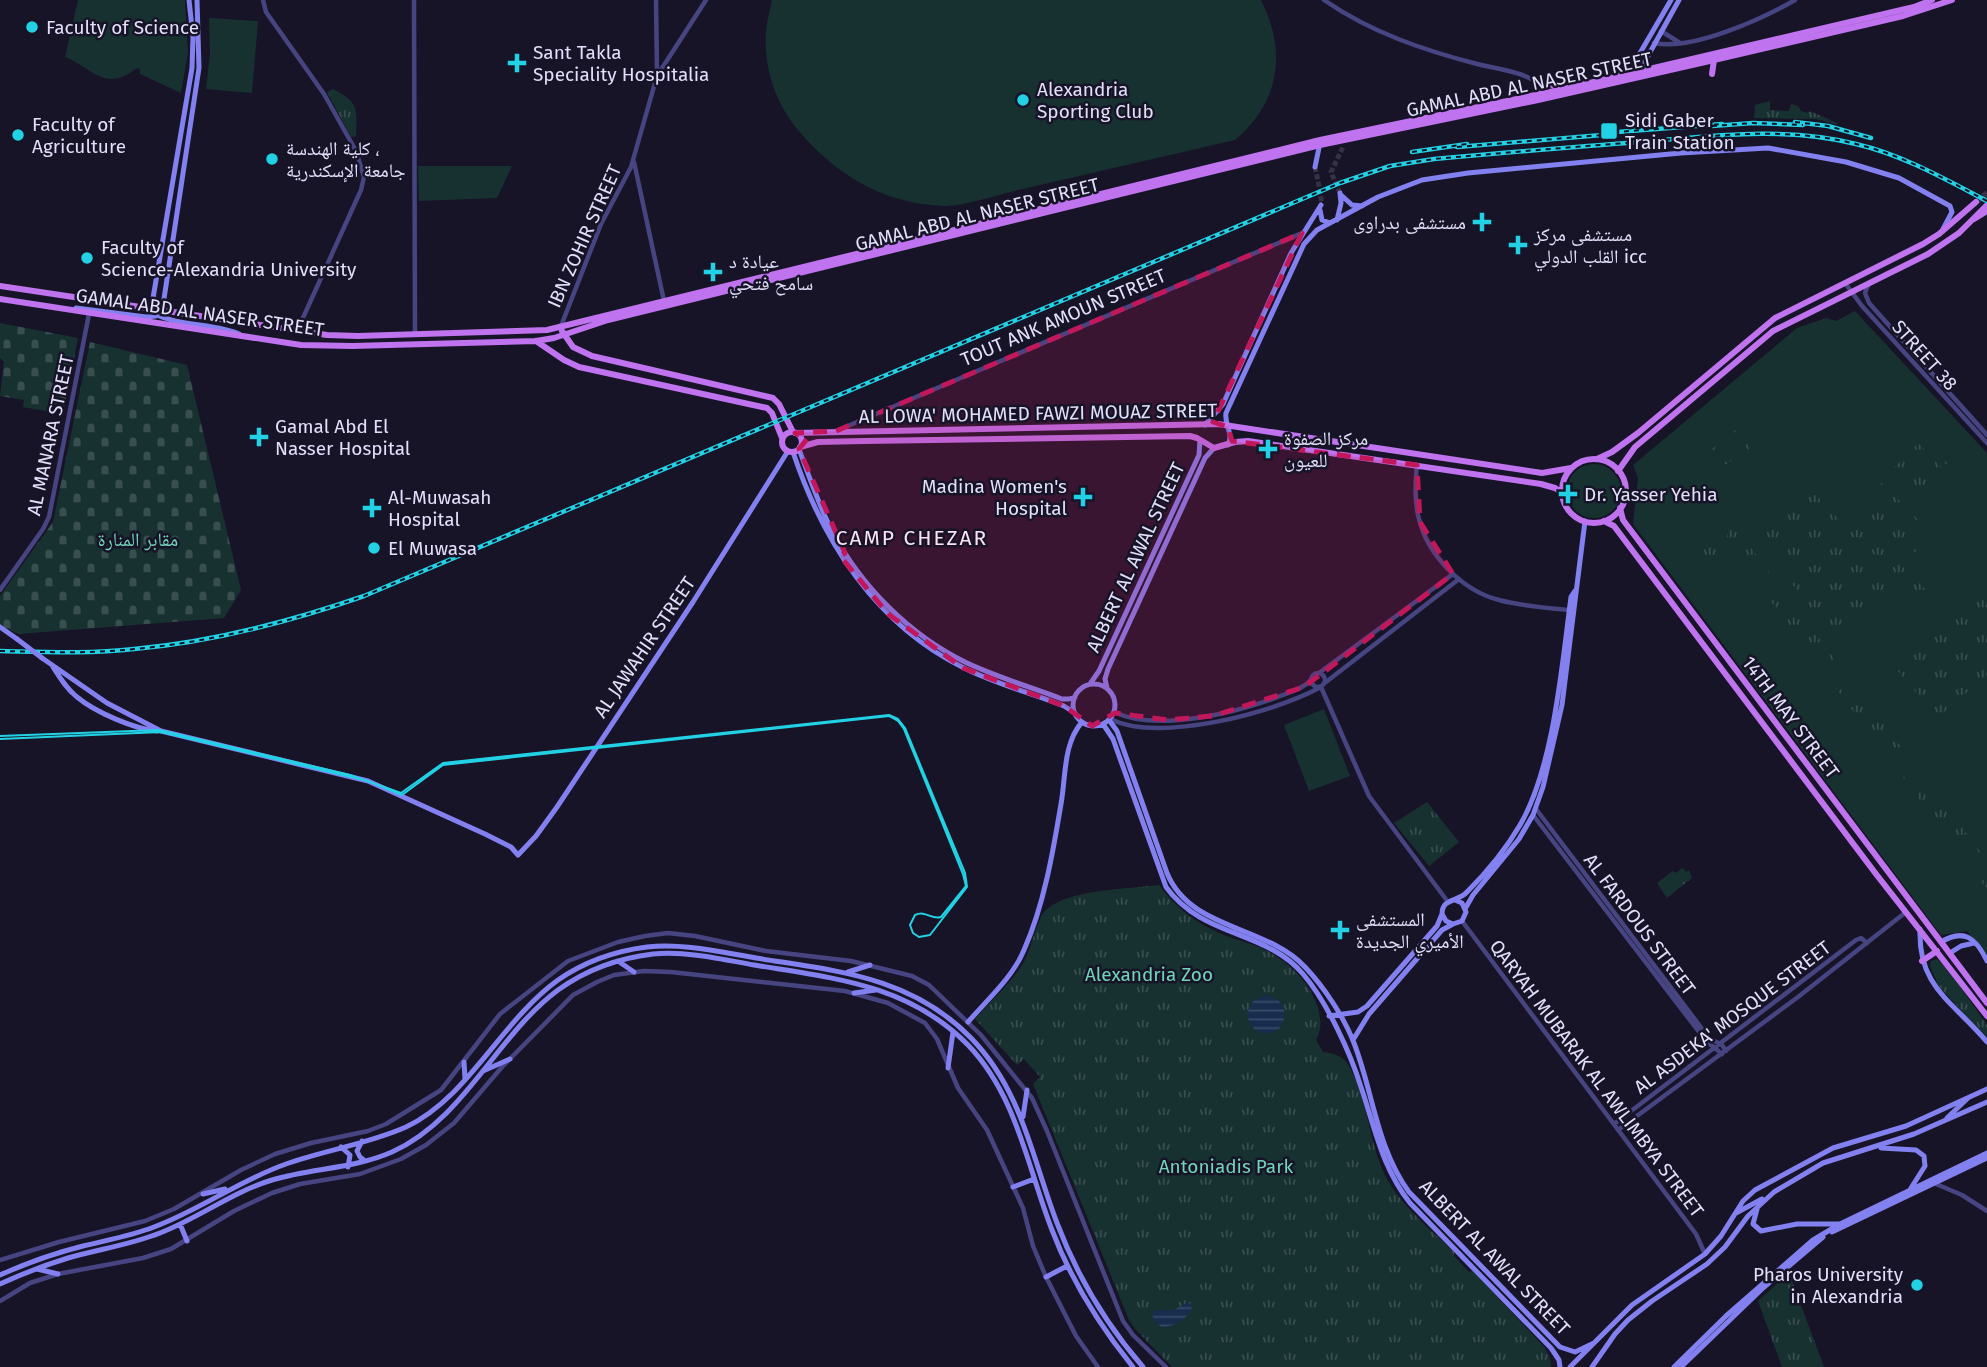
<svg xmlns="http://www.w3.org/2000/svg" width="1987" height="1367" viewBox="0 0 1987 1367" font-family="'Fira Sans','Noto Naskh Arabic',sans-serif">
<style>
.green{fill:#173130}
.cemetery{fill:url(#cemetery-stones)}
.park{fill:url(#park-tufts)}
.water{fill:url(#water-rules)}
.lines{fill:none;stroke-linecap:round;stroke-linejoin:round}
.secondary-tunnel{stroke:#353248;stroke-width:5;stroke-dasharray:5 2.5;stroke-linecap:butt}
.primary-tunnel{stroke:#353248;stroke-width:6;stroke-dasharray:6 3;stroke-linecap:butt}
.tertiary{stroke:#464581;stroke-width:4.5}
.secondary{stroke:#8381f0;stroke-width:5}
.primary{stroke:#bf73ee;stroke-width:6}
.tram{stroke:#22d2e4;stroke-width:2}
.rail-casing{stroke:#22d2e4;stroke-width:4.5}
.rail{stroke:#171428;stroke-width:2;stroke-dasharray:5;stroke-linecap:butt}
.secondary-bridge{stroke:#8381f0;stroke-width:5}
.marked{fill:#c2185b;fill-opacity:0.2;stroke:#c2185b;stroke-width:5;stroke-dasharray:14 9;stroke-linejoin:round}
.poi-dot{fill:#22d2e4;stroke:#171428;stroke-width:2.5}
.labels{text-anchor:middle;stroke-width:5;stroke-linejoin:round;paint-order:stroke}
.poi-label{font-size:19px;fill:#e2dffb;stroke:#171428;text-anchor:start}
.street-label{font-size:19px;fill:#e2dffb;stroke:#171428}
.park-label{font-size:19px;fill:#72d4ba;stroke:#171428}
.neighbourhood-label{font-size:21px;letter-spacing:2px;fill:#fbe0f2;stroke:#171428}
</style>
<defs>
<pattern id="cemetery-stones" width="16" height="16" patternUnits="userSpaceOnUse" patternTransform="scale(1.75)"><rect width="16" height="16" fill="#173130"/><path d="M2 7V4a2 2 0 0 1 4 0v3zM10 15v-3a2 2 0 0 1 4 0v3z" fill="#384e4f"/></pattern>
<pattern id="park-tufts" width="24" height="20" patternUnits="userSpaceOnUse" patternTransform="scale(1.75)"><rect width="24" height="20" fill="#173130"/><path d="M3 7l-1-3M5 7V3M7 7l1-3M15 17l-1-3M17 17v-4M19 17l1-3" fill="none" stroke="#384e4f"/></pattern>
<pattern id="water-rules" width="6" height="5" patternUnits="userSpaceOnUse" patternTransform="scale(1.75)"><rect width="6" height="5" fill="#182d4d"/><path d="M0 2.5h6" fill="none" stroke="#394b68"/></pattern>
</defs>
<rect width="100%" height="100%" fill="#171428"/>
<path class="green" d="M78 0H185L188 53 181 93 140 74V69L137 68C105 93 94 69 65 57Z
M772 0H1261C1287 52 1280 102 1235 140 1166 156 1096 172 1027 188 1007 192 963 207 944 206 888 204 842 179 805 138 778 110 763 71 766 31 767 21 770 10 772 0Z
M209 18 258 21 252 93 206 89 210 54Z
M418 166H512L497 198 419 201Z
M1855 311 1987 453V957L1967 931 1941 935 1633 524 1638 478 1633 465 1797 328 1826 318 1836 321Z
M1567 491a27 27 0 1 1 54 0a27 27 0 1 1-54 0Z
M1324 709 1350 776 1309 791 1284 725Z"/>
<path class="cemetery" d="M0 323 78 338 63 414 23 407 24 400 0 396 4 362 0 358Z
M90 342 187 365 241 590 224 618 18 634 0 625V596L53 522Z"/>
<path class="park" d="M333 89C359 103 357 108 356 136L351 137 327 92Z
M1770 101V110L1789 111 1791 104 1798 106 1801 111 1808 113 1810 111 1837 123V125L1816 119 1754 118 1755 105Z
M1927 426 1966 468 1957 476 1918 435Z
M1737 429 1751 447 1715 472 1703 456Z
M1918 443 1953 479 1922 507H1918L1892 480 1898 474 1893 469Z
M1882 483 1932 534 1902 566 1935 599 1929 608 1852 533 1899 586 1837 643 1755 535 1811 489 1841 522Z
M1738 521 1745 540 1987 861V889L1733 551 1727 537V526Z
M1716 533 1729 553 1725 560 1716 559 1710 565 1694 549Z
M1987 585V675L1938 717 1894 667Z
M1427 802 1459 842 1429 866 1394 823Z
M1683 868 1686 872 1689 870 1692 878 1667 898 1657 883 1673 871 1675 873Z
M1159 885C1173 904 1192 920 1213 930 1228 938 1244 941 1259 947 1285 958 1310 981 1318 1008 1321 1020 1322 1029 1316 1040L1323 1052C1332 1053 1341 1055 1347 1063 1369 1097 1368 1145 1388 1181 1405 1209 1431 1230 1454 1252V1256L1469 1272 1473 1271 1545 1348 1550 1358 1551 1367H1172L1135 1329 1129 1320 1033 1084 1040 1077 1024 1059 1017 1065 975 1019C991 1001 1012 982 1024 962 1031 949 1037 920 1044 912 1064 889 1129 889 1159 885Z
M1937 959 1948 969 1987 1025V1037L1939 987 1930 966 1931 961Z
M1789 1273 1824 1367H1782L1758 1301Z"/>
<path class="water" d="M1265 995C1284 998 1290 1014 1279 1029 1264 1039 1249 1031 1247 1013L1253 1001Z
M1188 1302 1192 1306C1190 1318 1172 1328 1161 1327L1154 1320 1152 1314 1155 1310H1174Z"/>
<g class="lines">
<path class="secondary-tunnel" d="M1315 167 1321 195V205
M1340 193 1331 172 1343 147"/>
<path class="primary-tunnel" d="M1976 202 1987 193"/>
<path class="tertiary" d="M263 0 266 12 324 94 356 151 364 177 361 190 297 331
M414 0 415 335
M656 0 657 75
M1324 0C1370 32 1423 50 1477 64 1492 68 1528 72 1537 84L1538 97
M1661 31 1680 43
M1654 43C1692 51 1762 19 1795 0
M634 162 664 301
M1845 283 1862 306 1987 443
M1869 283 1865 293 1869 303 1987 435
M561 326 601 224 631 167 657 76 706 0
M836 431 1302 233
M1417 465C1415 483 1414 501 1419 519 1428 556 1463 591 1499 600 1522 606 1546 608 1569 610
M0 590 43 529 49 517 89 314
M1311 680a7 7 0 1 1 14 0a7 7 0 1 1-14 0Z
M1319 673 1453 574
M1326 682 1459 579
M1321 687 1369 796 1448 902
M1114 712C1158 733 1240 712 1283 695 1293 691 1304 688 1311 680
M1110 719C1160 743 1272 713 1319 688
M1536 809 1709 1038 1722 1045 1726 1051
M1533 815 1706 1041 1722 1054
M1462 921 1696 1234 1705 1254
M1614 1124 1856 940 1861 938 1867 943
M1618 1130 1798 997 1906 912
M1936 1184 1962 1195 1987 1211
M0 1260 59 1242 145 1221 174 1209 241 1170 275 1154 311 1143 368 1131 386 1124 441 1090 500 1014 568 961 618 942 645 936 668 933 695 936 766 951 851 961 912 976 929 985 981 1035 1032 1098 1047 1131 1123 1321 1133 1335 1166 1367
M0 1301 30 1283 58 1274 143 1258 171 1249 234 1211 272 1193 300 1184 360 1174 401 1159 426 1145 454 1123 502 1067 573 995 597 982 614 975 644 971 671 972 845 991 888 1003 925 1023 937 1039 958 1088 987 1130 1023 1208 1033 1246 1046 1277 1076 1336 1098 1367"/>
<path class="secondary" d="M189 0 193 37 192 68 151 310C166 326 216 323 239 334
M1631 74 1640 53 1671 0
M1638 74 1679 0
M1315 167 1320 143
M1341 195 1352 205 1362 206
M1320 210 1322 220 1330 223
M1337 220 1341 203 1340 193
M76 308 146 317 156 316 162 312 199 68 197 0
M1205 425 1223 404 1291 253 1321 205
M1228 445C1234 433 1224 425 1226 413L1304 244 1317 230 1378 197 1422 180 1468 173 1681 153 1768 148 1846 162 1899 178 1950 206 1952 212 1943 229
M799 449C809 476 818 503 831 529 860 585 909 635 967 663 997 677 1030 687 1062 699H1069L1075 697
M793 452C823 542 876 625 964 668 996 684 1031 693 1064 706L1075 713
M0 627 17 639
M42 658 107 703 161 731 368 781 485 834 511 847 518 855 536 836 557 807 693 602 788 451
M53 667C60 678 67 689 77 697 95 712 134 729 157 731
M1090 684 1099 671 1199 455 1200 440
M1073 705a21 21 0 1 1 42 0a21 21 0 1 1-42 0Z
M1107 688 1105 679 1108 669 1205 458 1214 448
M1109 720 1117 731 1167 873C1190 930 1266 925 1305 967 1324 987 1344 1017 1354 1043 1373 1092 1377 1149 1409 1192L1560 1347 1575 1352 1594 1343
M1103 724 1113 739 1166 887C1203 938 1266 930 1303 974 1327 1002 1350 1052 1361 1087 1375 1128 1382 1168 1410 1203L1551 1348 1559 1360 1560 1367
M1455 900 1462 903 1466 912 1462 921 1453 924 1446 921 1442 914C1442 898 1458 902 1467 892 1486 873 1506 849 1520 825 1554 767 1562 664 1571 597L1575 591
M1465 909 1473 895 1519 839 1533 815 1543 787 1562 705 1585 521
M1920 929C1918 988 1953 1001 1987 1042
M1941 942C1964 928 1976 938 1987 961
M1950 953 1961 946 1974 943
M618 961 634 972
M848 972 870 965
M854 993 876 990
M1329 1016 1358 1012 1367 1006 1437 926 1442 914
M968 1022C987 1000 1013 977 1024 950 1044 905 1053 852 1061 804 1066 776 1063 744 1082 722
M1353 1040 1369 1014 1442 930 1453 924
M464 1062 465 1079
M948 1068 953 1032
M483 1071 510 1059
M1023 1117 1027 1090
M1947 1118 1968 1098
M362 1141 357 1151 360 1157 365 1161
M341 1147 350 1155 348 1167
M1881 1148 1916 1150 1924 1156 1925 1166 1911 1188
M1013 1187 1034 1179
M203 1194 225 1189
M1757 1209 1753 1224 1761 1231 1797 1224H1839
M1736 1213 1762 1199
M180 1224 187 1241
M1832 1232 1987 1158
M37 1269 58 1274
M0 1275C27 1263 55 1253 83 1246 107 1240 131 1236 154 1227 200 1210 240 1180 286 1164 325 1150 368 1144 406 1127 469 1097 501 1021 558 980 584 962 615 951 647 947 683 943 720 952 756 958 836 971 911 976 971 1038 1022 1090 1032 1158 1057 1223 1077 1276 1106 1324 1143 1367
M1046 1277 1067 1266
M0 1284C22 1274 45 1265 68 1258 99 1249 130 1245 160 1233 199 1218 232 1192 272 1180 312 1168 353 1169 392 1152 465 1119 496 1036 558 990 586 970 619 958 653 954 687 951 721 959 754 965 833 978 908 984 968 1045 1017 1096 1027 1166 1052 1230 1071 1280 1099 1325 1133 1367
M1570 1367 1632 1305 1705 1254 1721 1236 1743 1201 1755 1190 1833 1148 1906 1126 1987 1089
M1592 1367 1615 1334 1628 1320 1652 1301 1707 1264 1725 1247 1748 1216 1774 1192 1823 1163 1914 1134 1987 1102
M1674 1367 1726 1316 1813 1240 1840 1224 1987 1153
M1681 1367 1763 1288 1823 1237"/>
<path class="primary" d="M1712 74 1714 60
M1538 87 1549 84 1564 89
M1974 219 1987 211
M0 286 327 335 358 336 547 330 1320 140 1564 89 1914 7 1932 0
M0 299 301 345 352 346 536 341 554 338 608 320 1320 145 1538 100 1714 60 1903 16 1952 0
M562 331 573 347 592 356 773 398 779 404 793 432
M536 341 564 360 579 367 767 408 772 413 782 438
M782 442a10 10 0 1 1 20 0a10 10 0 1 1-20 0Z
M795 433 1218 424 1542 473 1571 468
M800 447 818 442 865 441 1190 436 1197 438 1214 448 1235 442 1248 441 1541 484 1555 488 1561 492
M1597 459 1612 452 1638 433 1775 318 1923 244 1939 234 1976 202
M1562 491a32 32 0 1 1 64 0a32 32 0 1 1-64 0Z
M1618 471 1635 447 1773 331 1928 254 1959 233 1987 205
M1620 508 1623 520 1987 1003
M1604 521 1614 526 1876 874 1987 1016
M1922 961 1937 951"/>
<path class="tram" d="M0 736 159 730 350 775 401 793 443 763 889 715 898 719 905 728 965 873 967 887 930 935 919 937 913 933 910 925 915 915C926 910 931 920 941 917L966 886 963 874 904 729 898 721 889 716 443 765 402 795 368 781 161 732 0 739"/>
<g class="rail-casing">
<path id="rail" d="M1795 122 1828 126 1871 138
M1712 126 1753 123 1803 125
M1604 133 1722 124
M1457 147 1614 134
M1412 152 1467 144
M0 651C45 652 90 654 134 649 213 642 289 622 364 596L1340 183 1390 166 1434 159C1502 153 1571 147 1640 142 1711 136 1786 126 1856 144 1903 155 1945 179 1987 201"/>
</g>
<use href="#rail" class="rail"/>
<path class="secondary-bridge" d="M17 639 42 658"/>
</g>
<path class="marked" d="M1302 233 1213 422 1228 427 1232 441 1417 465 1420 522 1453 574 1304 687 1213 716 1168 720 1115 713 1092 726 1064 706 963 668 888 614 840 556 845 553 799 449 807 439 795 433 836 431Z"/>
<g class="poi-dot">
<circle cx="32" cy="27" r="7"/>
<path d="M513.5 52.5h7v7h7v7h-7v7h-7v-7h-7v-7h7z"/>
<circle cx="1023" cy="100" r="7"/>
<rect x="1600" y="122" width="18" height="18" rx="3.5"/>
<circle cx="18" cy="135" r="7"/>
<circle cx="272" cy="159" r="7"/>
<path d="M1478.5 211.5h7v7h7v7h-7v7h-7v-7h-7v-7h7z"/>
<path d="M1514.5 234.5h7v7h7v7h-7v7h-7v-7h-7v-7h7z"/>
<circle cx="87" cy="258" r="7"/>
<path d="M709.5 261.5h7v7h7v7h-7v7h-7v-7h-7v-7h7z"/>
<path d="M255.5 426.5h7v7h7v7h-7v7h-7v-7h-7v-7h7z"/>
<path d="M1264.5 438.5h7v7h7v7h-7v7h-7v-7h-7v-7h7z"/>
<path d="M1564.5 483.5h7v7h7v7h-7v7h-7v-7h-7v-7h7z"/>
<path d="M1079.5 486.5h7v7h7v7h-7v7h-7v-7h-7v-7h7z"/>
<path d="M368.5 497.5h7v7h7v7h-7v7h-7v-7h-7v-7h7z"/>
<circle cx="374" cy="548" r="7"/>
<path d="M1336.5 919.5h7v7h7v7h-7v7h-7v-7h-7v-7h7z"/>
<circle cx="1917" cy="1285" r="7"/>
</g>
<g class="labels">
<g class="poi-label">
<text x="46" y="34">Faculty of Science</text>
<text x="533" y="59">Sant Takla<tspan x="533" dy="22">Speciality Hospitalia</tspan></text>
<text x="1037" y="96">Alexandria<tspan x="1037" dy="22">Sporting Club</tspan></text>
<text x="1625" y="127">Sidi Gaber<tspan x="1625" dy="22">Train Station</tspan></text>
<text x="32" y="131">Faculty of<tspan x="32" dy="22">Agriculture</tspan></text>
<text x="286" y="155">كلية الهندسة ،<tspan x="286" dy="22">جامعة الإسكندرية</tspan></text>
<text x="1466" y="229" text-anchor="end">مستشفى بدراوى</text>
<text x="1534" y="241">مستشفى مركز<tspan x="1534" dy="22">القلب الدولي icc</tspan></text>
<text x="101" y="254">Faculty of<tspan x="101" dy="22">Science-Alexandria University</tspan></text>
<text x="729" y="268">عيادة د<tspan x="729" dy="22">سامح فتحي</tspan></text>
<text x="275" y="433">Gamal Abd El<tspan x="275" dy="22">Nasser Hospital</tspan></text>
<text x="1284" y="445">مركز الصفوة<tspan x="1284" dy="22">للعيون</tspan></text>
<text x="1067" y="493" text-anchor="end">Madina Women's<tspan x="1067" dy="22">Hospital</tspan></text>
<text x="1584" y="501">Dr. Yasser Yehia</text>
<text x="388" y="504">Al-Muwasah<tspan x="388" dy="22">Hospital</tspan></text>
<text x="388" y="555">El Muwasa</text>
<text x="1356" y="926">المستشفى<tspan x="1356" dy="22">الأميري الجديدة</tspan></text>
<text x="1903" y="1281" text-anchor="end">Pharos University<tspan x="1903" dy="22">in Alexandria</tspan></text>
</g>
<g class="street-label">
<text transform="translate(1529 84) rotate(-12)" y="7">GAMAL ABD AL NASER STREET</text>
<text transform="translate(977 214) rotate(-14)" y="7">GAMAL ABD AL NASER STREET</text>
<text transform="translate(584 236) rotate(-66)" y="7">IBN ZOHIR STREET</text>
<text transform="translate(200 312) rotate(8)" y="7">GAMAL ABD AL NASER STREET</text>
<text transform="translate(1063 317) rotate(-23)" y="7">TOUT ANK AMOUN STREET</text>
<text transform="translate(1925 355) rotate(48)" y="7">STREET 38</text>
<text transform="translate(1038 413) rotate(-1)" y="7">AL LOWA' MOHAMED FAWZI MOUAZ STREET</text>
<text transform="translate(50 435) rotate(-78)" y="7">AL MANARA STREET</text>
<text transform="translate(1135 557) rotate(-65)" y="7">ALBERT AL AWAL STREET</text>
<text transform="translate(644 647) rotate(-56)" y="7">AL JAWAHIR STREET</text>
<text transform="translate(1791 717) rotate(53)" y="7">14TH MAY STREET</text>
<text transform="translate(1640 924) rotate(53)" y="7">AL FARDOUS STREET</text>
<text transform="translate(1732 1017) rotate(-37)" y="7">AL ASDEKA' MOSQUE STREET</text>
<text transform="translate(1597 1078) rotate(53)" y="7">QARYAH MUBARAK AL AWLIMBYA STREET</text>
<text transform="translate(1495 1257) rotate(46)" y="7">ALBERT AL AWAL STREET</text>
</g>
<g class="park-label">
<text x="138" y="546">مقابر المنارة</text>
<text x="1149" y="981">Alexandria Zoo</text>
<text x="1226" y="1173">Antoniadis Park</text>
</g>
<g class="neighbourhood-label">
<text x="912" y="545">CAMP CHEZAR</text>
</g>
</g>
</svg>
